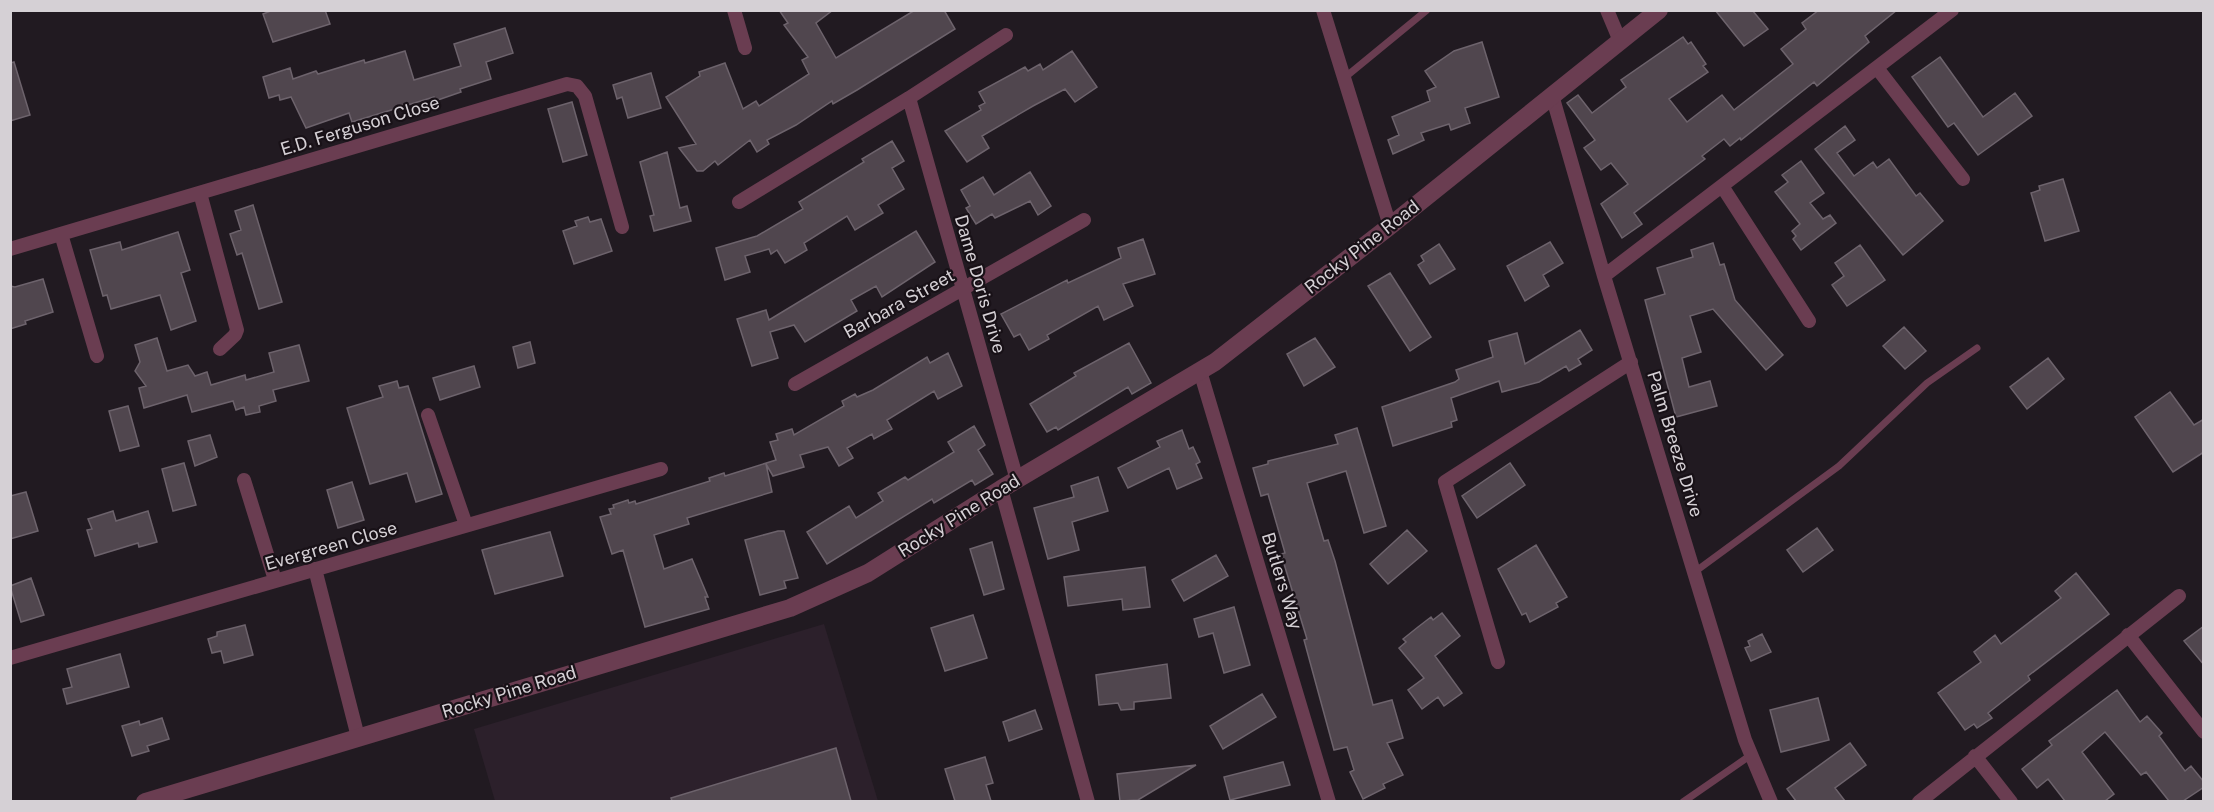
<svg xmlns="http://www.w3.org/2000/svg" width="2214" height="812" viewBox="0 0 2214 812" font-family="'Public Sans',sans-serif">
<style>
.built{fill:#2c202b}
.building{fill:#50464e;stroke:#6d636c;stroke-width:1.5}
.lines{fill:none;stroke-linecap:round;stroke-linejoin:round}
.service{stroke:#6a3d51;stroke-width:7}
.minor{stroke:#6a3d51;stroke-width:14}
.tertiary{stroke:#6a3d51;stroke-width:18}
.labels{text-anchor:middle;stroke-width:4.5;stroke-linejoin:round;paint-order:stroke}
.street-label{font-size:18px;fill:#d5d0d5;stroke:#181117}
</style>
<rect width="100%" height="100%" fill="#211a21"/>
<path class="built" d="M824 624 878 801H495L474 729Z"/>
<path class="building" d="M273 10H325L330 24 273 42 263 14Z
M779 10H833L816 23 836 58 915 10H944L955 29 857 90 833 104 832 101 796 125 767 140 769 144 757 152 750 140 718 165 715 161 703 171H697L679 148 696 144 666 97 700 76 699 72 725 63 743 109 756 101 759 106 809 74 802 60 808 57 784 25 788 23Z
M1715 10H1752L1768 29 1744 46Z
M1819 10H1897L1865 36 1869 42 1817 86 1814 82 1741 140 1740 138 1730 146 1724 139 1702 156 1705 159 1634 213 1642 224 1622 238 1601 204 1628 184 1611 163 1601 170 1584 148 1595 140 1567 103 1578 95 1592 113 1626 87 1621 80 1683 37 1688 44 1691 42 1706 64 1703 66 1708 72 1669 99 1687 122 1722 95 1734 110 1793 64 1781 49 1806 29 1802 23Z
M505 28 513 53 486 62 491 79 460 89 461 92 435 101 434 97 352 122 349 113 306 128 291 97 280 100 279 95 269 98 263 77 290 68 293 79 316 71 318 74 364 60 365 63 405 51 414 80 461 66 454 44Z
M1482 42 1499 97 1465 108 1470 123 1451 130 1449 124 1421 133 1424 140 1393 154 1388 140 1399 135 1392 117 1430 101 1427 91 1436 87 1425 71 1454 51Z
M1072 51 1097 87 1075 102 1065 89 1033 106 982 136 989 148 967 162 945 131 981 110 979 106 985 103 979 92 1025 67 1028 71 1040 64 1043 70Z
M1940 57 1983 117 2015 93 2032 116 1978 155 1954 123 1948 127 1912 77Z
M14 62 30 115 10 121V63Z
M651 73 661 108 628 118 622 97 617 99 613 85Z
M572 102 587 155 563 162 548 109Z
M1845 126 1855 140 1837 153 1854 176 1873 162 1877 168 1889 159 1916 196 1920 193 1943 221 1903 255 1815 149Z
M892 141 904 161 892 168 904 189 878 205 883 213 855 230 847 216 804 243 807 250 785 263 777 250 771 254 769 249 745 256 750 272 725 280 716 248 757 236 803 209 799 202 864 162 862 159Z
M667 152 680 208 687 206 691 221 654 231 650 216 654 215 640 162Z
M1801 161 1824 193 1810 203 1823 219 1830 215 1836 223 1801 250 1793 239 1796 236 1792 231 1800 224 1775 192 1788 182 1782 175Z
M1030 172 1051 206 1038 215 1030 201 995 218 992 214 976 224 966 208 970 206 961 190 983 177 994 195Z
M2063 179 2079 231 2045 241 2031 193 2040 190 2039 186Z
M253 205 282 302 259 309 242 253 237 255 230 234 241 230 235 211Z
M588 217 590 222 601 219 612 251 574 264 563 231 577 226 575 221Z
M916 231 935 262 882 297 876 286 851 300 857 311 805 342 794 325 770 332 778 358 752 366 737 319 766 310 769 320Z
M178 232 190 270 181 273 196 321 171 330 160 295 111 309 107 295 103 296 90 250 120 242 122 250Z
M1143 239 1155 274 1123 284 1133 306 1104 320 1098 306 1047 335 1049 339 1029 350 1020 334 1014 337 1001 314 1067 280 1068 283 1121 258 1118 248Z
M1550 242 1563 263 1543 275 1549 286 1525 301 1507 266Z
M1713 243 1720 265 1724 264 1735 300 1783 355 1766 370 1713 309 1690 316 1701 352 1682 358 1689 387 1710 381 1717 406 1676 417 1645 300 1665 294 1657 268 1693 257 1691 250Z
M1439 244 1455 269 1430 284 1418 265 1424 261 1421 256Z
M1860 245 1885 280 1847 306 1832 285 1844 276 1835 263Z
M1390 273 1431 337 1410 351 1368 286Z
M43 279 53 312 25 321 26 324 10 329V286L15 287Z
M1904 327 1926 351 1905 369 1883 346Z
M1580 330 1592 350 1578 359 1581 364 1569 371 1566 366 1539 382 1502 392 1499 381 1451 398 1457 420 1451 422 1452 427 1393 446 1382 407 1455 382 1459 379 1456 370 1493 357 1489 341 1517 333 1525 364Z
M157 338 167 371 188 365 195 376 207 372 211 385 245 375 246 380 274 372 269 353 299 345 309 381 273 390 276 401 259 406 260 412 246 415 244 407 236 410 233 401 192 412 187 395 144 408 139 388 146 386 135 371 140 362 135 345Z
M1315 338 1335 367 1304 386 1287 354Z
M530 342 535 363 518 368 513 347Z
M1129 343 1151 383 1132 394 1128 387 1058 430 1056 427 1047 432 1030 404 1076 376 1074 373Z
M948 353 962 386 938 399 934 391 887 420 892 429 874 439 872 434 847 448 853 458 839 466 828 447 800 455 804 467 773 476 766 464 772 492 687 518 689 524 654 535 664 569 692 559 708 597H705L709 609 645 627 623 550 612 554 600 517 611 514 609 509 614 508 613 505 628 500 629 503 635 501 636 504 710 481 709 478 724 473 725 476 776 460 770 442 778 440 776 434 792 429 794 435 844 406 842 401 855 394 857 397 873 390 927 357 930 363Z
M2048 358 2064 379 2027 409 2010 387Z
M474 366 480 387 440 400 433 378Z
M397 381 399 388 408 386 442 494 416 502 407 473 370 484 347 408 383 397 379 386Z
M2170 392 2194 425 2204 419V452L2173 472 2135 417Z
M128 406 139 446 120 451 109 411Z
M974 426 985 445 978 450 993 474 975 485 972 480 934 503 932 499 827 564 807 532 849 506 856 518 883 501 878 493 905 477 908 480 954 452 948 442Z
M1357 428 1386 526 1364 533 1346 471 1307 483 1324 541 1328 540 1335 561 1373 705 1392 700 1403 738 1387 743 1403 775 1383 784 1385 788 1363 799 1350 772 1354 770 1347 747 1334 750 1304 640 1307 639 1281 554 1285 553 1268 494 1261 496 1253 468 1268 464V461L1338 444 1335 435Z
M1182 430 1189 449 1193 447 1200 462 1196 464 1202 478 1177 489 1169 468 1128 488 1118 468 1160 447 1157 441Z
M210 435 217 457 195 466 188 441Z
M184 463 196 505 173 511 162 469Z
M1510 463 1525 485 1477 518 1462 496Z
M1098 477 1108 511 1072 522 1079 550 1048 559 1034 508 1074 497 1071 486Z
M352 482 364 520 338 528 327 490Z
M26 492 38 531 10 539V496Z
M113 511 116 521 148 511 157 542 139 547 138 543 95 556 87 530 92 529 88 519Z
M1817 528 1833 550 1803 572 1787 550Z
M1407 530 1427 551 1388 584 1370 564Z
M778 531H784L798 578 784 581 786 588 760 595 745 540Z
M550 532 563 576 495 594 482 550Z
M992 542 1004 589 984 595 970 549Z
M1536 545 1567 597 1556 603 1558 607 1530 622 1526 613 1522 615 1498 569Z
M1216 555 1228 576 1184 601 1172 580Z
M1145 567 1150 607 1123 610 1122 599 1068 606 1064 577Z
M2076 573 2109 614 2028 676 2030 680 1988 713 1992 718 1977 728 1974 724 1965 730 1938 693 1981 662 1974 652 1995 635 2001 644 2061 598 2055 591Z
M31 578 44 615 21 622 10 586Z
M1234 607 1250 665 1224 673 1213 633 1199 637 1194 619Z
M1442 613 1460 636 1435 656 1462 693 1444 706 1438 697 1422 709 1408 690 1424 678 1399 648 1406 642 1403 639 1418 627 1431 617 1433 620Z
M973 615 987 658 945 671 931 628Z
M245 625 253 655 224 663 221 651 212 653 208 639 217 636V632Z
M2204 626V665L2184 641Z
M1762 634 1771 652 1751 661 1745 648 1750 646 1748 641Z
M120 654 129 687 67 704 63 689 72 687 67 669Z
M1167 664 1171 698 1134 702V709L1121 710 1118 703 1099 705 1096 675Z
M2117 690 2140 722 2147 716 2162 733 2159 736 2185 771 2191 766 2204 782V787L2183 801H2169L2146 772 2141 775 2105 732 2082 752 2114 794 2105 801H2065L2048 779 2037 788 2022 769 2052 745 2049 741Z
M1262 694 1276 717 1223 749 1210 726Z
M1818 698 1829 740 1781 752 1770 710Z
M1035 710 1042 729 1009 741 1003 722Z
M162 718 169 739 147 746 149 751 132 756 122 726 139 721 140 725Z
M1850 743 1866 765 1835 788 1845 801H1796L1787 789Z
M836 748 851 801H672L671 798Z
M985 757 993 783 986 785 991 801H955L945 769Z
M1283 762 1290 785 1230 800 1224 777Z
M1196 765 1138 800 1120 801 1117 774Z"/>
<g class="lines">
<path class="service" d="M1343 79 1427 10
M1696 571 1839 466 1927 383 1977 348
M1683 802 1751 755"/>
<path class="minor" d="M734 10 745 48
M1323 10 1390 226
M1607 10 1620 41
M1877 68 1963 179
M1552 95 1604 276 1745 740 1771 802
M909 98 1017 480
M1722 186 1809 321
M200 193 237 330 235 335 220 349
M739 202 909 98 1006 35
M61 234 97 356
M10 249 567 84 577 86 585 96 622 227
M1604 276 1952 10
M1200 371 1329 802
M795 384 1084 220
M428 415 466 525
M244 480 275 580
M1001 489 1088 802
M315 569 358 737
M2128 635 2204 732
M10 658 661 469
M1498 662 1445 482 1631 362
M1975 756 2011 802
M1919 802 2179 596"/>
<path class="tertiary" d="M145 802 790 608 868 573 1001 489 1215 362 1390 226 1659 10"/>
</g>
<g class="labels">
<g class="street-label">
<text transform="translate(360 126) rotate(-17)" y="6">E.D. Ferguson Close</text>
<text transform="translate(1362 247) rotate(-38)" y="6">Rocky Pine Road</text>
<text transform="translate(980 284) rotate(74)" y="6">Dame Doris Drive</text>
<text transform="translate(899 304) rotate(-29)" y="6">Barbara Street</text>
<text transform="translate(1675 444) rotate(73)" y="6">Palm Breeze Drive</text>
<text transform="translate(959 516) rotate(-32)" y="6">Rocky Pine Road</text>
<text transform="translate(331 546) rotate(-16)" y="6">Evergreen Close</text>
<text transform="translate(1282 581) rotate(73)" y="6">Butlers Way</text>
<text transform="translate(509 692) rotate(-17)" y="6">Rocky Pine Road</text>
</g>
</g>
<rect width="2214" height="812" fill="none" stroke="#d5d0d5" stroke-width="24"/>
</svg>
